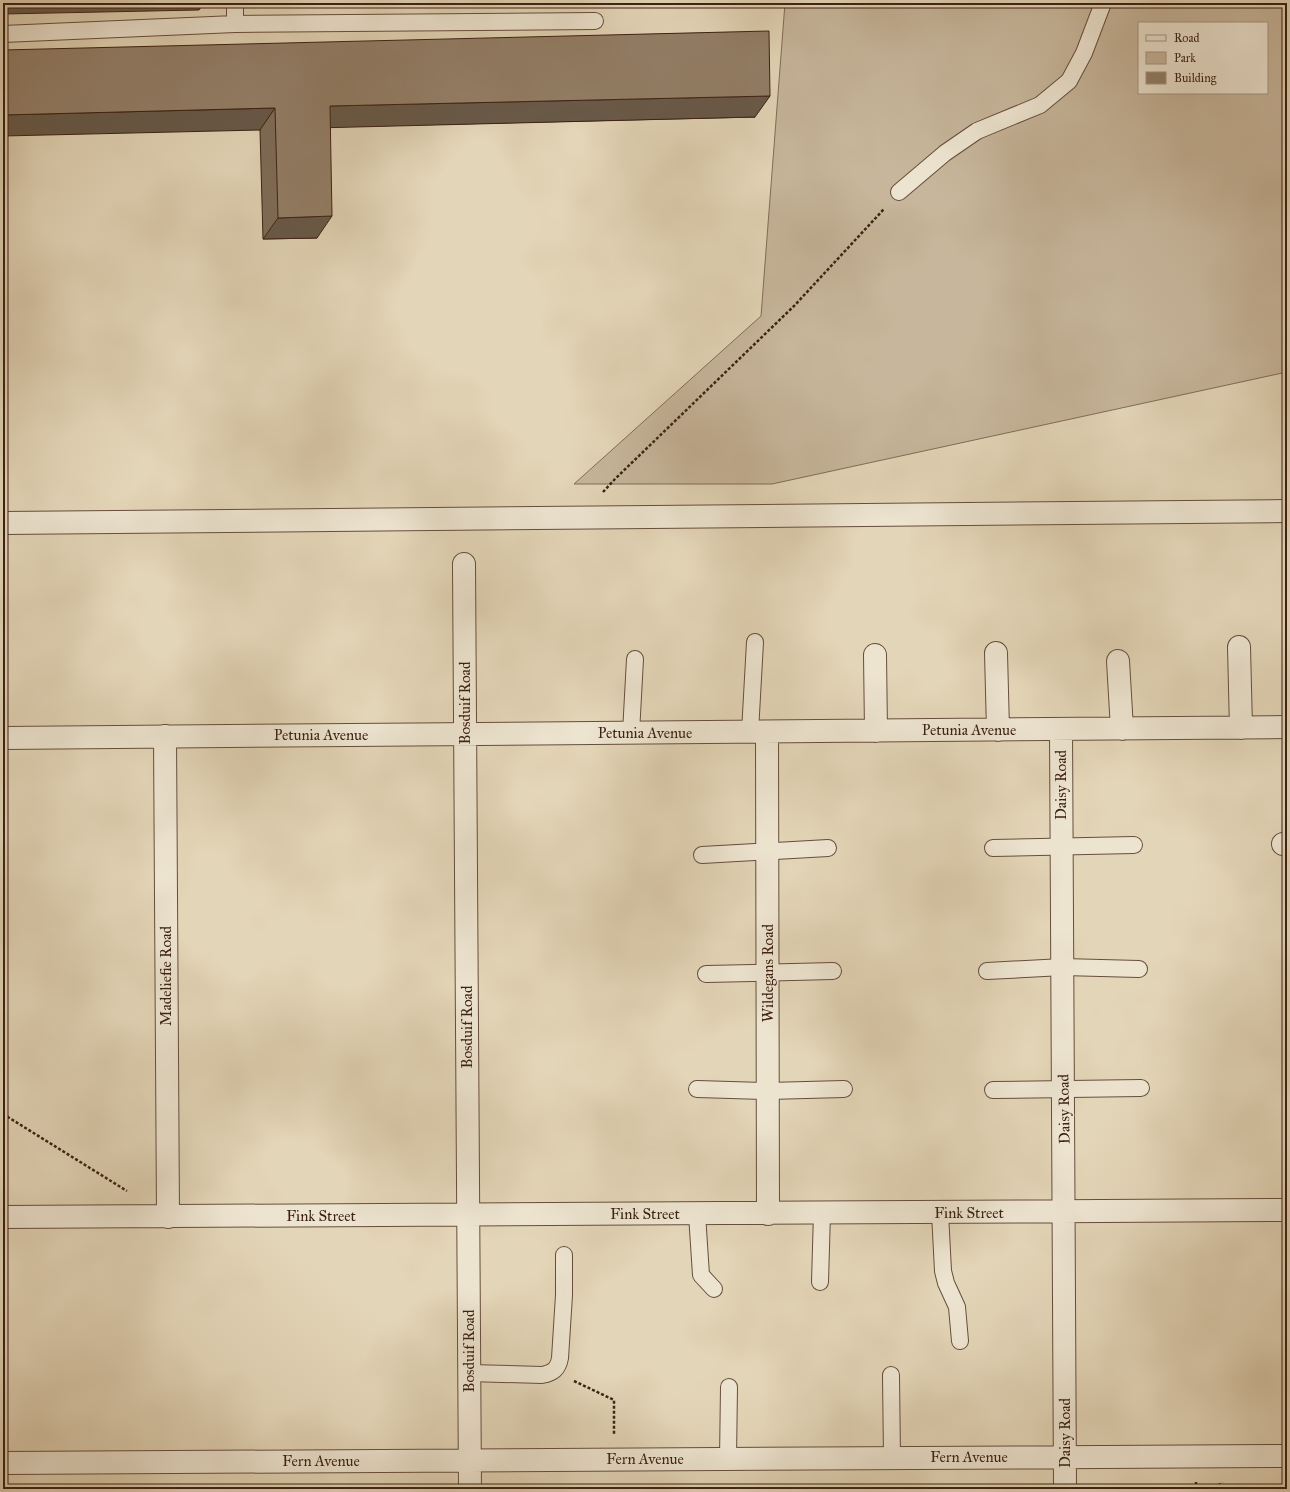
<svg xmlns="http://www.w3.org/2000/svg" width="1290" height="1492" viewBox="0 0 1290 1492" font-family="'IM FELL Great Primer',serif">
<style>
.green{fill:#c7b69b;stroke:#826c57;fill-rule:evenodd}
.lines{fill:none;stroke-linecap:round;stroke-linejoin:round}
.lane-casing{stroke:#664e3c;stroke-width:18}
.street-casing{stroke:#664e3c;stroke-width:24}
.path{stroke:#3c2113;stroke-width:2.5;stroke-dasharray:3 2;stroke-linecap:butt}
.lane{stroke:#ede4d0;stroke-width:16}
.street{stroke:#ede4d0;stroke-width:22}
.wall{fill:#7e6d59;stroke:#3c2113}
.shaded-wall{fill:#675949;stroke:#3c2113}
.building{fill:#937f68;stroke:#3c2113}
.labels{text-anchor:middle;stroke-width:3;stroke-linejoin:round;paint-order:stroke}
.street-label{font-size:15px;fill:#3c2113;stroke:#ede4d0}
</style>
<rect width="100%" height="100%" fill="#e3d5b7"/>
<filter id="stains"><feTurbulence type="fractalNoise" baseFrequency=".005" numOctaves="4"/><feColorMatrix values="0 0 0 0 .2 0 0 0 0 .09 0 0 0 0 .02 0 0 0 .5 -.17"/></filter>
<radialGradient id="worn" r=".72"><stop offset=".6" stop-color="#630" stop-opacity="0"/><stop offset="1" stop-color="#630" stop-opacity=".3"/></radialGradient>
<path class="green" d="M785 3H1287V372L772 484H574L761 316ZM1139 23H1267V93H1139Z"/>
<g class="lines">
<g class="lane-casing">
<path id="lane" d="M235 3V24
M3 34 235 24 595 21
M899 192 945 153 977 131 1040 105 1069 81 1084 53 1103 3
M750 732 755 642
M631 733 635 659
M993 848 1134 845
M702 855 828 848
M987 971 1063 967 1139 969
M706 974 833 971
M697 1089 768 1091 844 1089
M993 1090 1141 1088
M940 1213 943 1271 946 1283 957 1307 960 1341
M697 1214 701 1275 714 1289
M820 1282 822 1213
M469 1373 542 1375C553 1373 558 1369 560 1358L564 1295V1255
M891 1375 892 1458
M728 1459 729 1387"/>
</g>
<g class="street-casing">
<path id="street" d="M3 523 1287 511
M464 564 470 1489
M1239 647 1241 728
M996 653 998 730
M875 655 876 731
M1118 661 1122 729
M1061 729 1065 1489
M767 732 768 1214
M165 736 168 1217
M3 738 1287 727
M1283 844H1287
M3 1217 1287 1210
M3 1463 1287 1456"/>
</g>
<path class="path" d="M603 492 615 479 794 306 884 209
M3 1114 127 1191
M574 1381 614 1400V1435
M1196 1489V1482
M1209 1489 1223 1483"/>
<use href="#lane" class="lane"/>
<use href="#street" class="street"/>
</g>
<path class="wall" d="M3 50 755 117 330 127 317 238 263 239 260 130Z"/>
<path class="shaded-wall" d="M3 3H204L199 10 3 14Z
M260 3H303L302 5H259Z
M770 96 755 117 315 128 330 106Z
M275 108 260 130 3 136V115Z
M332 216 317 238 263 239 278 218Z"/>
<path class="building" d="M769 31 770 96 330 106 332 216 278 218 275 108 3 115V50Z"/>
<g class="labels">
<g class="street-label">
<text transform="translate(465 703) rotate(-90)" y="5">Bosduif Road</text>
<text x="969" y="735">Petunia Avenue</text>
<text x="645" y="738">Petunia Avenue</text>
<text x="321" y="740">Petunia Avenue</text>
<text transform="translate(1061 785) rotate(-90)" y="5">Daisy Road</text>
<text transform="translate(768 973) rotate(-90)" y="5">Wildegans Road</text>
<text transform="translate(166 976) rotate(-90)" y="5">Madeliefie Road</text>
<text transform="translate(467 1027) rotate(-90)" y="5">Bosduif Road</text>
<text transform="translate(1064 1109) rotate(-91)" y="5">Daisy Road</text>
<text x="969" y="1218">Fink Street</text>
<text x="645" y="1219">Fink Street</text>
<text x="321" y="1221">Fink Street</text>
<text transform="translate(469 1351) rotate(-90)" y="5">Bosduif Road</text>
<text transform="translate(1065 1433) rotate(-90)" y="5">Daisy Road</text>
<text x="969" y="1462">Fern Avenue</text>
<text x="645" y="1464">Fern Avenue</text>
<text x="321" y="1466">Fern Avenue</text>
</g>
</g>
<rect width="1290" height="1492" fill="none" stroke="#e3d5b7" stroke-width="16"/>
<rect x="4" y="4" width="1282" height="1484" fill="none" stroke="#3c2113" stroke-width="2"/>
<rect x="8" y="8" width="1274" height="1476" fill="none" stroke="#3c2113"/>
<rect x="1138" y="22" width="130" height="72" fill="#ede4d0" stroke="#a69684"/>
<rect x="1146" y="35" width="20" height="6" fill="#ede4d0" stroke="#a69684"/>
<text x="1174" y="42" font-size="12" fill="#3c2113">Road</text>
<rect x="1146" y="52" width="20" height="12" fill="#c7b69b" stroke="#a69684"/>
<text x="1174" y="62" font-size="12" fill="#3c2113">Park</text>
<rect x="1146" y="72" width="20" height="12" fill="#937f68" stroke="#a69684"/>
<text x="1174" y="82" font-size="12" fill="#3c2113">Building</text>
<rect width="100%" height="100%" filter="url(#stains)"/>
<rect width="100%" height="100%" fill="url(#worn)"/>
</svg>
